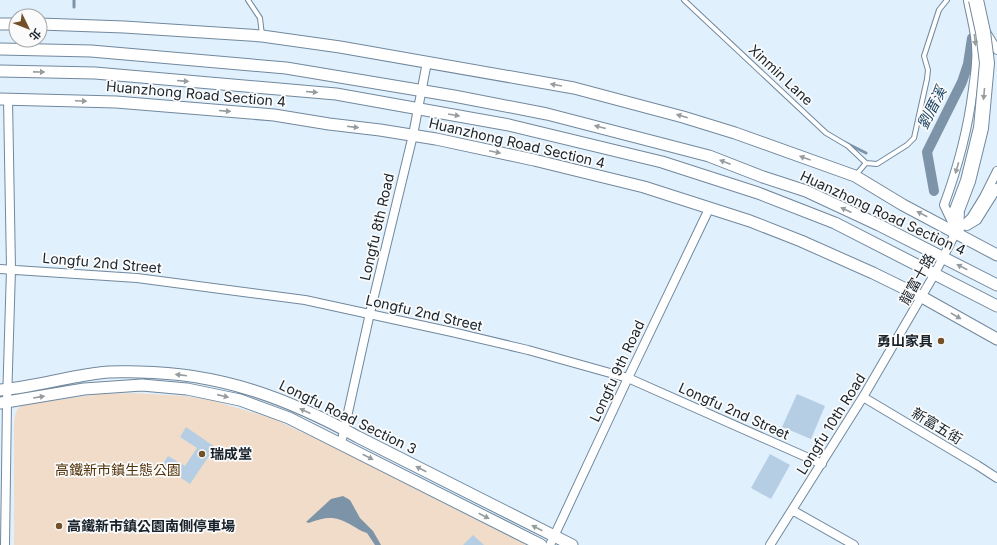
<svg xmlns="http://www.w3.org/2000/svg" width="997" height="545" viewBox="0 0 997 545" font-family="Inter,'Noto Sans TC',sans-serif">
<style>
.green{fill:#f0dcc8}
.water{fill:#7d94a8}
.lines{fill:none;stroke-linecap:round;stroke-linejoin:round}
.stream{stroke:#7d94a8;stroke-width:3}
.canal{stroke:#7d94a8;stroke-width:10}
.building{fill:#b6cee4}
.lane-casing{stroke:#71889d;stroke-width:6}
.street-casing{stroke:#71889d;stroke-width:10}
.secondary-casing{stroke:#71889d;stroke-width:13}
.highway-casing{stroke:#71889d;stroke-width:16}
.lane{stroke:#fff;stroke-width:4}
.street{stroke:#fff;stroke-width:8}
.secondary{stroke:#fff;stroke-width:11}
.highway{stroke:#fff;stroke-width:14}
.highway-bridge-casing{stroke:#71889d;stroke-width:16;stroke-linecap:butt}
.highway-bridge{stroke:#fff;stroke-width:14}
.oneway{fill:#979c9f}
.poi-dot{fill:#725028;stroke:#fbfbfb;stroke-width:1.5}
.labels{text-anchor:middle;stroke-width:3.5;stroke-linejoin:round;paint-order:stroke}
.street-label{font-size:14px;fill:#18222a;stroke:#fbfbfb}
.poi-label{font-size:14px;font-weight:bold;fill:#18222a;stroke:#fbfbfb;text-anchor:start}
.park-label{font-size:14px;fill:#53340a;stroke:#fbfbfb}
.water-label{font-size:15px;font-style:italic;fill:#204868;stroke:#fbfbfb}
</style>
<rect width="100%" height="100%" fill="#e0f0fd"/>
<path class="green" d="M132 393 185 396 214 401 274 419 333 447 526 545H14V423C16 411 15 407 29 404L100 394Z"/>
<path class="water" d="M343 496 350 500 360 518 373 531 381 545H375L367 533C361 531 358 529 353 526 336 516 328 516 309 523L306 522 331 499Z"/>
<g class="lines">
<path class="stream" d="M74 0V7
M844 142 866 153"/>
<path class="canal" d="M934 191 927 152 962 82 968 64 972 38"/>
</g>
<path class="building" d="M797 394 825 406 811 439 782 427Z
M186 427 215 447 190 484 162 465 168 456 185 466 197 448 180 437Z
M770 454 790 465 771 499 751 488Z
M473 535 484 545H463Z"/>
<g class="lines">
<g class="lane-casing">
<path id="lane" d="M248 0 260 18 262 35
M684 0 826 133 848 146 866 163 855 176
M866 163 877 164 907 145 914 138 927 79 928 70 924 56 939 10 947 0"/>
</g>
<g class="street-casing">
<path id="street" d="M986 32 997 50
M954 226 944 205C958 167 968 129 973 89 974 80 976 71 976 62 978 42 972 21 968 1
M967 226 977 220 997 188
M0 269 137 278 259 294 305 300 452 332 528 350 628 378 822 464
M863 397 977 465 997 478
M341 444 370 313 413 135 427 62
M792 510 854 545
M5 545 7 402 11 269 8 99
M550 545 628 378 709 209
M770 545 863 397 934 275 956 232 971 218 984 197 997 171"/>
</g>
<g class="secondary-casing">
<path id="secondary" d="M0 24H16
M40 24 124 27 262 36 340 47 574 88 683 117 735 133 855 176 903 205 997 255
M0 49 91 51 286 68 454 96 547 114 709 156 763 177 806 191 879 225 997 285
M0 71 95 73 336 94 509 125 662 162 758 193 835 223 997 306
M0 99 116 102 274 115 329 124 380 130 436 139 534 160 644 187 750 221 801 241 873 273 922 297 997 339
M0 390C33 387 66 377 99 373 112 371 125 372 139 372 220 373 287 398 358 437L572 545
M0 403 84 389 142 385 187 389 240 400 289 418 541 545"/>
</g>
<g class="highway-casing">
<path id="highway" d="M956 232 957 210"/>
</g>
<use href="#lane" class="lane"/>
<use href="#street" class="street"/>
<use href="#secondary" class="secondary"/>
<use href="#highway" class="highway"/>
<g class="highway-bridge-casing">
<path id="highway-bridge" d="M957 210 968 181 981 128 987 63 983 32 976 0"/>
</g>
<use href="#highway-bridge" class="highway-bridge"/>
</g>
<defs><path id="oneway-solid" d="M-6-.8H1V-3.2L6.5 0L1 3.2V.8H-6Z"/></defs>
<g class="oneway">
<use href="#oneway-solid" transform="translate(975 40) rotate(84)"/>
<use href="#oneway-solid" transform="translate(39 72) rotate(1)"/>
<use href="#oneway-solid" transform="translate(183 81) rotate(5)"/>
<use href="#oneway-solid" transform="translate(556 85) rotate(-170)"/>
<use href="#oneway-solid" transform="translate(312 92) rotate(5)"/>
<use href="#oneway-solid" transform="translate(984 94) rotate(95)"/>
<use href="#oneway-solid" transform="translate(81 101) rotate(2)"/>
<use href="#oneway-solid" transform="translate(225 111) rotate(5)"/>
<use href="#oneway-solid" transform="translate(454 115) rotate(10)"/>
<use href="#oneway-solid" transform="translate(682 116) rotate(-164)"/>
<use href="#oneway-solid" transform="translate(353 127) rotate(7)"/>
<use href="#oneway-solid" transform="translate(600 127) rotate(-165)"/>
<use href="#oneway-solid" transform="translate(495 152) rotate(12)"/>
<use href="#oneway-solid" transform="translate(805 158) rotate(-160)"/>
<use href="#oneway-solid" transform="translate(725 162) rotate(-159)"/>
<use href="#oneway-solid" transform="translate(957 168) rotate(106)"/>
<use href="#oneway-solid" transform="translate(846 210) rotate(-155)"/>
<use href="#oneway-solid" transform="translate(922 214) rotate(-153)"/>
<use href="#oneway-solid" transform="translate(962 267) rotate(-153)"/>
<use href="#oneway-solid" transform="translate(956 316) rotate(30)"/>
<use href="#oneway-solid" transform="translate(181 375) rotate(-173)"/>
<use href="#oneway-solid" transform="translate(223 396) rotate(13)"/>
<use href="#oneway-solid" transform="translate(39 397) rotate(-9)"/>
<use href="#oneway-solid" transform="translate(305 411) rotate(-156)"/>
<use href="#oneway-solid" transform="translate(368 457) rotate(27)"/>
<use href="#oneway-solid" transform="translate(421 469) rotate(-153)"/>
<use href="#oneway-solid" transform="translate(484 516) rotate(27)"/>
<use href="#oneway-solid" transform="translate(537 528) rotate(-153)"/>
</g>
<g class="poi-dot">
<circle cx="941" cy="341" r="4"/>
<circle cx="202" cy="454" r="4"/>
<circle cx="59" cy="526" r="4"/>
</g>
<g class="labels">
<g class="street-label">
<text transform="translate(781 75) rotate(43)" y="5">Xinmin Lane</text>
<text transform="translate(196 94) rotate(5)" y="5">Huanzhong Road Section 4</text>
<text transform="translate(517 143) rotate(13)" y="5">Huanzhong Road Section 4</text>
<text transform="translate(883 213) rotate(25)" y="5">Huanzhong Road Section 4</text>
<text transform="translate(377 227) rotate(-77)" y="5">Longfu 8th Road</text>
<text transform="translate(102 263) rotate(5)" y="5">Longfu 2nd Street</text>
<text transform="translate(917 279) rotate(-61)" y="5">龍富十路</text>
<text transform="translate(424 313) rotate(13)" y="5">Longfu 2nd Street</text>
<text transform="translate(617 371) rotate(-65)" y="5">Longfu 9th Road</text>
<text transform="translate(734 411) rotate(24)" y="5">Longfu 2nd Street</text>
<text transform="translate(348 417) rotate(26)" y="5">Longfu Road Section 3</text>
<text transform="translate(831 424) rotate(-58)" y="5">Longfu 10th Road</text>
<text transform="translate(937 426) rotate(31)" y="5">新富五街</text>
</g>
<g class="poi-label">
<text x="933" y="346" text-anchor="end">勇山家具</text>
<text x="210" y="459">瑞成堂</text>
<text x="67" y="531">高鐵新市鎮公園南側停車場</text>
</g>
<g class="park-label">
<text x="118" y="475">高鐵新市鎮生態公園</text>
</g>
<g class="water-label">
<text transform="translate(932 108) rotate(-63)" y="5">劉厝溪</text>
</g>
</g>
<g transform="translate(28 28) rotate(133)"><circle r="19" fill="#fbfbfb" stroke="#a0a4a7"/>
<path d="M0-3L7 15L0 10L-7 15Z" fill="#725028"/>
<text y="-6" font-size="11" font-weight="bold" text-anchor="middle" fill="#18222a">北</text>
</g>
</svg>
